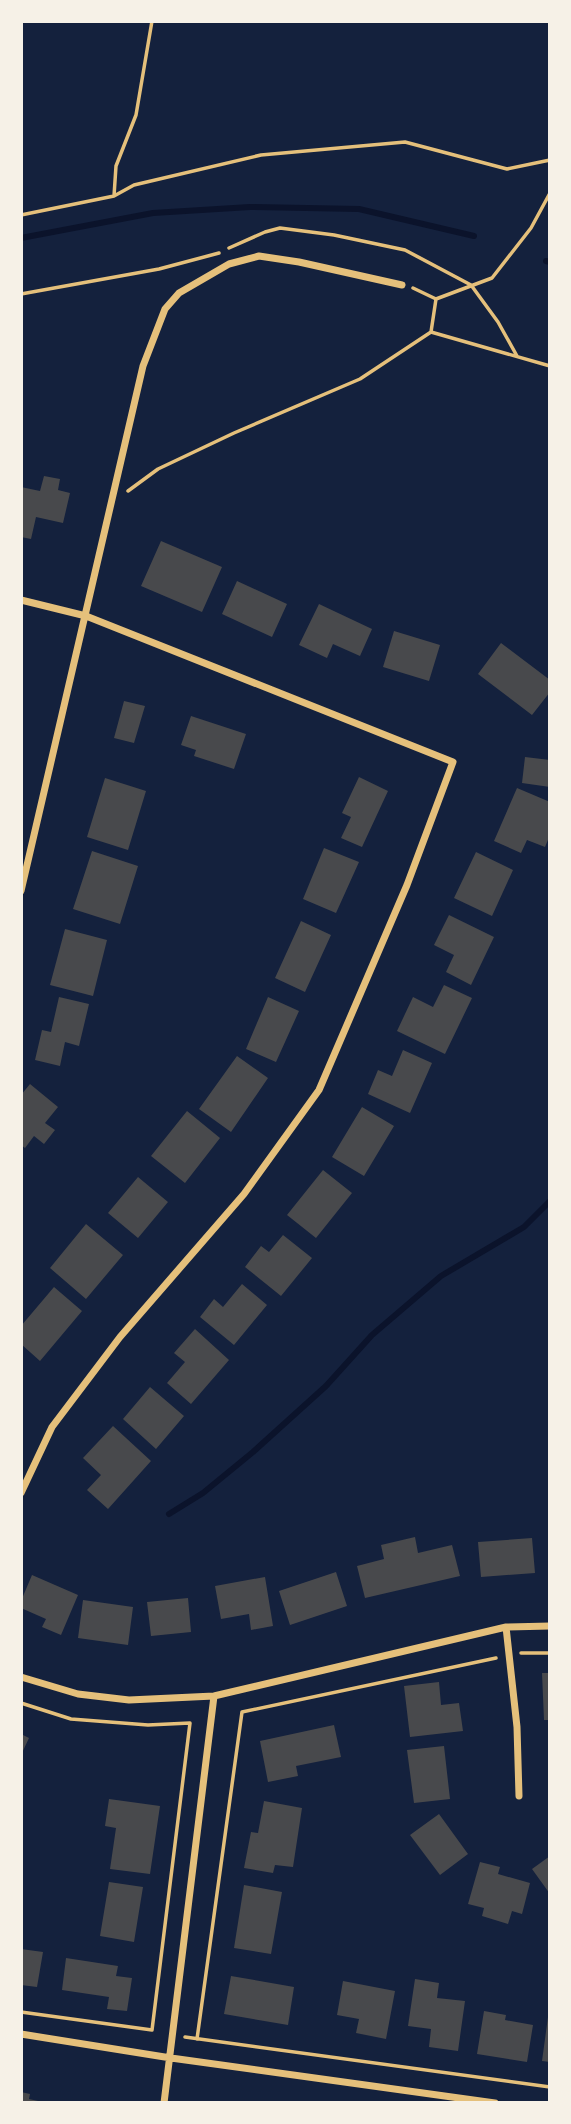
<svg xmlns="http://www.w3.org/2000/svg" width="571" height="2124" viewBox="0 0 571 2124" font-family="'Public Sans',sans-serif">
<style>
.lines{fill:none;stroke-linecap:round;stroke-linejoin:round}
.stream{stroke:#0b132b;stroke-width:6}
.building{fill:#48494c}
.path{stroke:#e5c07b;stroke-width:3.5}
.minor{stroke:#e5c07b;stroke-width:7}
</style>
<rect width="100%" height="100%" fill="#14213d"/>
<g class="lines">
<path class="stream" d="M21 238 153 213 250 207 359 209 474 236
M546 261 550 262
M169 1514 203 1493 253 1452 326 1386 372 1335 441 1276 524 1227 550 1201"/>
</g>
<path class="building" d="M44 476 60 479 58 490 70 493 63 523 36 517 31 539 21 537V487L40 491Z
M161 541 222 567 202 612 141 586Z
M237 581 287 604 272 637 222 614Z
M319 604 372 629 360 656 333 644 327 658 299 645Z
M394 631 440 645 429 681 383 667Z
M501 643 550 680V692L532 715 478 674Z
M124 701 145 706 134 743 114 738Z
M191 716 246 734 234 769 194 756 196 750 181 745Z
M525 757 550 760V787L522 783Z
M359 777 388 791 362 847 341 838 351 817 342 813Z
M105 778 146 791 128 850 87 837Z
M517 788 550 802V835L545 847 527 840 521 853 494 841Z
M324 848 359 862 336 913 303 899Z
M92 851 138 866 120 924 73 909Z
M476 852 513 870 492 916 454 898Z
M449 915 494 937 471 985 446 972 454 955 434 945Z
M301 921 331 935 305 992 275 978Z
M65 929 107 940 93 996 50 985Z
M444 985 472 998 445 1054 397 1031 413 997 433 1007Z
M59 997 89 1004 79 1046 65 1042 60 1066 35 1060 42 1030 51 1032Z
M268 997 299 1011 276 1062 246 1049Z
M403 1050 432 1063 410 1113 368 1094 378 1070 392 1076Z
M237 1056 268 1078 231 1132 199 1109Z
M30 1084 58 1107 45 1123 55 1130 44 1144 34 1136 25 1148 21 1145V1095Z
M362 1107 394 1126 364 1176 332 1157Z
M187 1111 220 1138 185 1183 151 1156Z
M323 1170 352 1193 316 1238 287 1215Z
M138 1177 168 1202 138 1238 108 1213Z
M86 1224 123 1255 86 1299 50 1268Z
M283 1235 312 1258 281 1296 245 1267 261 1246 269 1252Z
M242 1284 267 1305 234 1345 200 1317 214 1299 223 1307Z
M54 1287 82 1311 40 1361 21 1344V1326Z
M195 1329 229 1360 191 1404 167 1383 185 1362 174 1353Z
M150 1387 184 1416 156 1449 123 1419Z
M113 1426 151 1461 108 1509 87 1490 101 1475 83 1458Z
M415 1537 418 1553 452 1545 460 1576 365 1598 357 1566 384 1559 381 1545Z
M532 1538 535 1573 481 1577 478 1542Z
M336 1572 347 1606 290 1625 279 1591Z
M32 1575 78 1595 61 1635 42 1627 46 1619 21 1608V1601Z
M265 1577 273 1626 251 1630 249 1614 221 1619 215 1586Z
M188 1598 191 1632 151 1636 147 1602Z
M83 1600 133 1607 128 1645 78 1638Z
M542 1673H550V1720H544Z
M439 1682 441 1705 459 1703 463 1731 410 1737 404 1686Z
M334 1725 341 1757 296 1766 298 1776 268 1782 260 1741Z
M21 1734 29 1738 21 1755Z
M444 1746 450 1799 414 1803 407 1750Z
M109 1799 160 1806 150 1874 110 1869 116 1828 105 1826Z
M264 1801 302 1808 293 1867 275 1865 273 1873 244 1868 251 1832 258 1833Z
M439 1814 468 1854 440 1875 410 1835Z
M550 1856V1894L532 1869Z
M480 1862 500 1867 498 1874 530 1883 522 1914 512 1911 508 1924 482 1916 484 1908 468 1904Z
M109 1882 143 1887 134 1942 100 1936Z
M244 1885 282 1892 271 1954 234 1948Z
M21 1949 43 1952 37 1987 21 1985Z
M66 1958 118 1966 116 1976 132 1978 127 2011 107 2009 109 1997 62 1990Z
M231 1976 294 1987 288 2025 224 2014Z
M415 1979 439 1983 437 1998 465 2001 458 2051 429 2047 431 2029 408 2026Z
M343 1981 395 1991 386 2039 356 2033 359 2019 337 2015Z
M484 2011 506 2015 505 2020 533 2025 527 2062 477 2054Z
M548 2017H550V2062L542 2061Z
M21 2092 30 2094 29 2099 47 2103H21Z"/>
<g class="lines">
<path class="path" d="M114 196 116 166 136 115 152 21
M21 215 114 196 134 185 261 155 405 142 507 169 550 160
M229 248 265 232 280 228 334 235 405 250 471 285 498 322 517 356
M413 288 436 299
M21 294 159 269 219 253
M431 332 550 366
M128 491 158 469 234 433 360 379 431 332 436 299 492 278 531 228 550 193
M521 1653H550
M21 1703 71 1719 148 1725 190 1723 152 2030 21 2012
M185 2037 550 2087
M197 2039 242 1712 496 1658"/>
<path class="minor" d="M21 600 86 616 453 762 407 885 319 1090 244 1194 120 1337 52 1427 21 1493
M21 891 143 366 165 309 179 293 229 264 259 256 299 262 402 285
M506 1627 517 1727 519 1796
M21 1677 78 1694 129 1700 214 1696 506 1627 550 1626
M21 2034 171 2058 495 2103
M164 2103 214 1696"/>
</g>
<rect width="571" height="2124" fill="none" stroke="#f6f1e7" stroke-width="46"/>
</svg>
